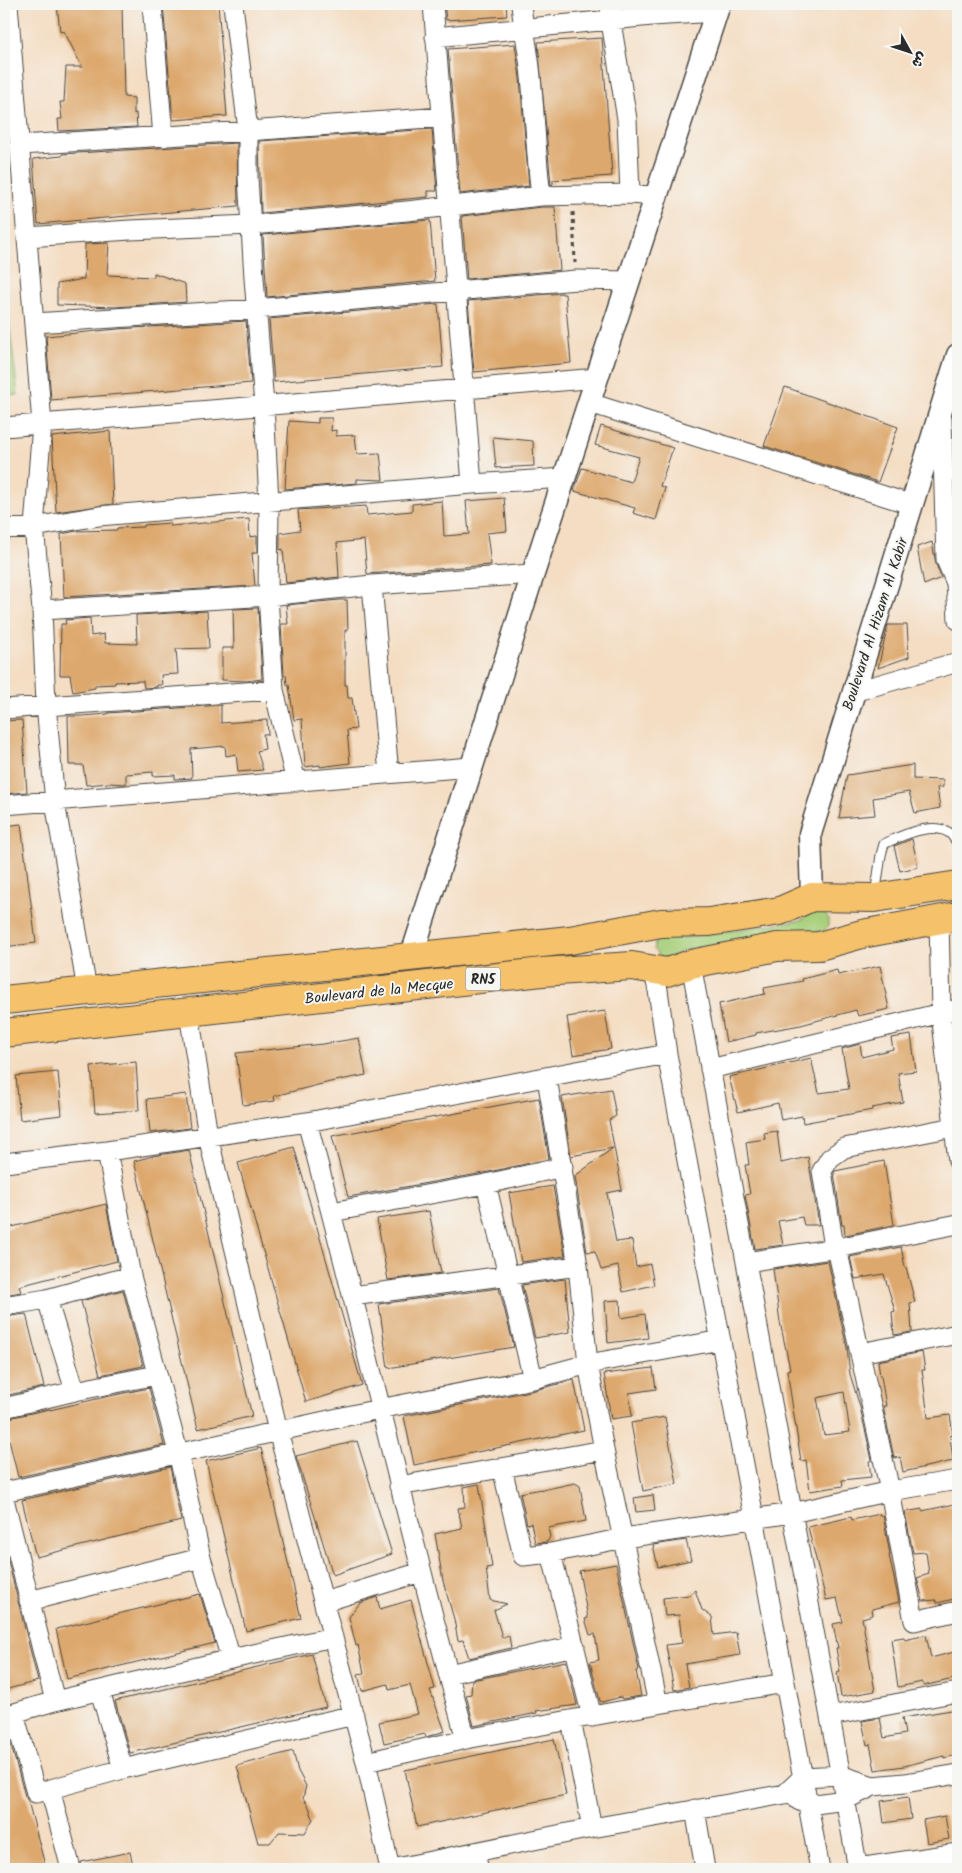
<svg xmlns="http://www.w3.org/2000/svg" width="962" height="1873" viewBox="0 0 962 1873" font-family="Kalam,'Playpen Sans Arabic',sans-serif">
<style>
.green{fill:#a8d07b;stroke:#6a7e53}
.building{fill:#dda86d;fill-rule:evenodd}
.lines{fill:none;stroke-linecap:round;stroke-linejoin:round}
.service-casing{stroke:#494642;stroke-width:11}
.minor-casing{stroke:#494642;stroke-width:21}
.tertiary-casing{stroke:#494642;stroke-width:25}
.primary-casing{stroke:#494642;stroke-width:30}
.path{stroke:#494642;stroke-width:3;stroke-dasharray:4 4;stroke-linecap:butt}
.service{stroke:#fff;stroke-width:9}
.minor{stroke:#fff;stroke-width:19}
.tertiary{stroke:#fff;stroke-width:22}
.primary{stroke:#f5c16b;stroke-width:28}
.labels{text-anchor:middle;stroke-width:4;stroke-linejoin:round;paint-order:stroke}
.shield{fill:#f6f6f2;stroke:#686867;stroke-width:1}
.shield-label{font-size:14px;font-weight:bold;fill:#2b2b2b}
.street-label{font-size:15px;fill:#2b2b2b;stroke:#f6f6f2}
</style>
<rect width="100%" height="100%" fill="#f6f6f2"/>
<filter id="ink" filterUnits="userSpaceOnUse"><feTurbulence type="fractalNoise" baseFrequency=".02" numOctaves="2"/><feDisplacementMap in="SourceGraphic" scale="10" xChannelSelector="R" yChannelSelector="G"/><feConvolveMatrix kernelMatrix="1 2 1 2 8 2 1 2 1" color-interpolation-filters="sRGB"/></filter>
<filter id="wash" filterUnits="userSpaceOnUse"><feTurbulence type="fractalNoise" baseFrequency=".0096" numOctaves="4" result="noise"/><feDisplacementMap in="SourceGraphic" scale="20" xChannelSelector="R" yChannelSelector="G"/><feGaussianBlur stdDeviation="1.12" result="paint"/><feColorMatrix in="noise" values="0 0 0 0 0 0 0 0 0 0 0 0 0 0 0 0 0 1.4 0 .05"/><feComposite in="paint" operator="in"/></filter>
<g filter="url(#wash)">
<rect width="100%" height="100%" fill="#f4ddc2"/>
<path class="green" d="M4 280 18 395 4 396Z
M815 910 823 912 828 918V926L823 932C779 934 733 942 689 949 678 951 672 959 661 958L654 950C654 931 671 937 683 938L801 920Z"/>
<g id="blocks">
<path class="building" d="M57 4H122L124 97 134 98V114L136 113 137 127 59 131 58 119H62L60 102H64L66 67H82L64 31 60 32Z
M163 4H218L227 116 173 120Z
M444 4H506L507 16 446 20Z
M602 38 612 176 553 180V184L551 185 538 42Z
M515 44 520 78 529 186 460 194 448 49Z
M432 129 437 191H428V197L261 213 259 141Z
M237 143 238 206 38 224 33 159 62 156V154Z
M542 207H555L560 270 467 279 462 216Z
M430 220 435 281 267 297 263 235Z
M109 243 107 275 154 277V273L185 284 186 302 115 307 57 305V284L84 279 85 244Z
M562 293V294H565L571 363 474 372 468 301Z
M438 304 443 367 274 382 269 319Z
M246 321 251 383 51 400 46 336 118 329Z
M785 387 898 427 878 482 764 446Z
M318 418H332L331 431 336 430V436L355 435 357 454 380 453 383 480 357 479V483L285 489 289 421 318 423Z
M601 426 673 448 660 486 665 488 656 520 633 513 635 508 574 491 582 468 631 482 639 457 595 445Z
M110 431 113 504 56 512 52 437Z
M493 437 533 441 534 466 496 468Z
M504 498 507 531 487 533 491 565 367 574 364 540 337 543 339 577 286 583 283 549 280 550V533L300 530 298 510 366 506 367 515 412 511V504L442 501 444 536 469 534 466 501Z
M249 519 250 537 257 536V553H252L255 586 64 597 61 534 77 531 117 530V528L144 527V525L170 523V526Z
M932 542 936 564 941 578 924 585 917 547Z
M340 600H347L348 630H345V685H347L348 698H352L356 729 347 730 350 763 320 767V765L305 767 302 719 294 720 289 685H287L286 675 284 676 281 624H288L286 605Z
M258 608 262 679 247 681 222 680V648H234L233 609Z
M207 611 209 648 176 649 178 674 161 675 162 685H157V687L144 688 143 681 115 682V684L95 685V688L73 692 70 675H60L61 624H66L65 620 90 618 91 636 104 634 105 643 137 644 136 615Z
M888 625H907L909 657 878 668Z
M221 705V723L267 720 268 734H263L265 749 257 751 263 770 238 772 236 754 226 756 225 746 191 749 192 778 175 779V775L153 776V772L126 774V784L109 783 86 785 83 765H69L68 716H83L108 714V713Z
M22 720 27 792 4 794V721Z
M913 765V779L943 780V787L937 788 940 808 915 813 909 792 873 798 875 815 839 818 847 775Z
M21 824 36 943 4 947V826Z
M912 839 918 867 900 871 894 846Z
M880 966 889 1009 858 1016 856 1010 801 1025 756 1033V1035L726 1042 719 1004 765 994 764 988 803 981 802 979 837 970 838 975Z
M605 1011 611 1049 573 1055 567 1017Z
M911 1035 916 1071 898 1073 903 1102 872 1108V1110L803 1123 802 1116 781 1120 778 1103 738 1112 729 1077 811 1058 819 1093 849 1089 842 1049 860 1044 862 1057 893 1049 891 1038Z
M359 1038 366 1075 330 1082 274 1096 275 1101 243 1105 236 1053 323 1044Z
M136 1062 139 1110 95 1113 91 1066Z
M58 1072 62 1115 20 1120 16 1076Z
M611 1089 616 1116 609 1120 622 1190 607 1193 616 1242 632 1240 636 1267 650 1264 654 1285 623 1292 618 1266 601 1270 595 1251 587 1252 575 1176 613 1148 571 1156 562 1097Z
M186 1094 190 1128 150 1133 147 1099Z
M539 1098 549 1159 484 1173 348 1197 332 1136Z
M777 1131 781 1163 808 1157 819 1225H804L802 1217 778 1221 783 1245 755 1249 745 1195 750 1194 745 1165H749L746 1142 765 1139 764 1133Z
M294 1147 362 1385 306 1402 238 1163Z
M189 1150 252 1416 198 1429 134 1161 153 1156Z
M884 1161 894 1225 845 1235 844 1225H842L834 1173 835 1171Z
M553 1186 565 1256 521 1262 509 1193Z
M106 1204 117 1261 19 1286 21 1292 4 1295V1229Z
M429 1211 441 1273 388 1280 377 1219Z
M901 1247 905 1267H906L915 1302 910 1303 912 1332 894 1335 892 1312 895 1311 884 1274 855 1279 850 1257Z
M828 1261 847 1348 850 1374 860 1407 872 1460 869 1461 871 1477 842 1480 843 1486 810 1491 806 1460 801 1461 787 1370 790 1369 780 1322 773 1269ZM844 1392 850 1432 824 1435 817 1398Z
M565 1279 570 1332 535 1338 522 1285Z
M499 1288 514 1347 388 1368 379 1304Z
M123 1290 143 1366 100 1375 81 1301Z
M620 1300 621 1318 645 1314 648 1338 608 1343 605 1301Z
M26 1314 44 1387 4 1396V1317Z
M922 1352 925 1370H922L928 1418 950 1415 953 1435 950 1436 953 1461 903 1472 900 1457 894 1458 883 1406H886L881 1376H880L878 1361Z
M653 1368 656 1389 629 1393 632 1416 611 1419 604 1374Z
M574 1380 584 1430 414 1465 404 1416 535 1390Z
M149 1388 164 1445 18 1477 4 1419 50 1409V1410L105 1397Z
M665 1417 677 1484 643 1491 631 1423Z
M357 1441 392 1554 333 1575 296 1456Z
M261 1448 301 1618 246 1631 206 1461Z
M170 1467 181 1521 36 1557 22 1500Z
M575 1483 580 1486 586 1521 548 1528 550 1537 547 1542 535 1543 531 1523 527 1524 520 1493 542 1489V1490Z
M479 1484 492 1567 486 1568 490 1600 507 1604 494 1610 502 1637 509 1636 511 1648 469 1658 463 1640 458 1641 454 1619 443 1581 435 1534 462 1528 458 1508 465 1507 464 1487Z
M653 1495 655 1510 636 1512 634 1498Z
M955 1504 958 1521V1598L937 1603 936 1600 923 1601 917 1578 929 1574 926 1552 913 1553 905 1512 922 1509V1511Z
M880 1514 881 1516 883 1515 890 1555H889L899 1602 872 1609 873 1615 862 1618 875 1691 841 1697 837 1672 840 1671 836 1648H838L833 1624 843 1622 837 1598 826 1600 808 1527 851 1517 852 1520Z
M686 1540 691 1560 658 1567 653 1545Z
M4 1545 38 1681 4 1690Z
M616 1564 639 1670 636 1671 641 1696 622 1699 621 1697 602 1702 600 1701 590 1662 599 1660 595 1634 590 1635 585 1619 588 1618 579 1571Z
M695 1590 702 1610 712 1617 714 1635 736 1632 740 1655 685 1664 689 1687 674 1690 666 1645 682 1643 679 1615 665 1616 663 1598 689 1595Z
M200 1594 215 1643 67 1679 56 1629Z
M377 1597 380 1609 411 1600 435 1689 430 1690 445 1731 426 1737 425 1734 384 1743 379 1722 418 1714 410 1685 389 1690 388 1684 362 1691 358 1674 364 1673 358 1645 356 1646 349 1617 360 1603Z
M926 1635 931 1658 958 1651V1678L923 1686 922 1682 898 1687 891 1639 904 1637 905 1640Z
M312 1654 326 1707 130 1753 115 1701Z
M566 1661 577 1705 536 1711 537 1713 474 1726 466 1695 471 1694 472 1680Z
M958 1709V1755L944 1758V1756L904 1766 875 1770 870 1744 867 1745 862 1721 880 1718 884 1738 905 1734 902 1718Z
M4 1727H6L25 1796 28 1801 46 1869H9L4 1850Z
M554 1739 566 1795 417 1827 405 1770Z
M293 1751 298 1771 306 1786 303 1798 309 1807 313 1819 305 1833 279 1832 270 1843H258L237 1766Z
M908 1797 911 1819 884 1823 881 1801Z
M945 1816 949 1839 927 1843 923 1820Z
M130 1852 134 1869H82L81 1862Z"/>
</g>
</g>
<g filter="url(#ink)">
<use href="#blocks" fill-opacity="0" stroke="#494642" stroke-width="1"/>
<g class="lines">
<g class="service-casing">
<path id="service" d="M875 896 881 855 884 844C900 836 931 822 948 832 952 834 955 840 958 844"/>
</g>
<g class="minor-casing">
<path id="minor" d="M8 4 42 424 34 527 42 610 46 705 55 802 87 990
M152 4 163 137
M233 4 248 131V177L254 278 264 405 269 502 268 596 274 690 296 782
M433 4 472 484
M521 4C523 28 529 52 531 77 535 117 536 156 541 196
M610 4 611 22 627 119 630 194
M435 37 652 16 716 12
M20 145 248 131 442 117
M27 237 130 230 252 225 407 211 541 196 630 194 657 196
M34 323 256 309 576 280 629 281
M590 403 913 505
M942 419 946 560 956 583 958 620
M4 427 598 378
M4 529 34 527 99 516 472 484 565 478
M372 585 389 774
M42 610 268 596 372 585 533 574
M853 692 958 662
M4 709 274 690
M4 805 471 767
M939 919 941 1013 958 1161
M691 964 858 1869
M653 969 658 990 667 1054 820 1869
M189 1013 208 1136 278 1431 366 1762 390 1869
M710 1069 958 1009
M547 1078 578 1266 588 1364 604 1450 658 1704
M307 1122C363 1327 409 1534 466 1739
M107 1151 131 1276 178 1452 201 1558 231 1659
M4 1163 107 1151 307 1122 667 1054
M486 1184 533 1379
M331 1212 486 1184 563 1167
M834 1247 822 1171 830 1158 844 1148 954 1127
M837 1248 890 1491 914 1621 958 1611
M746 1262 837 1248 958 1224
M352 1296 578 1266
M47 1299 75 1391
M4 1306 47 1299 131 1276
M860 1353 958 1334
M4 1408 75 1391 157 1375
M502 1468 523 1556 551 1553 624 1538 792 1513 890 1491 958 1480
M399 1486 604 1450
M4 1492 379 1409 533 1379 588 1364 721 1340
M4 1499 55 1701
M551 1553 592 1717
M29 1601 201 1558
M324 1602 421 1572
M448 1674 575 1646
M100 1691 123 1769
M14 1713 36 1793 123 1769 354 1715
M4 1716 55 1701 231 1659 333 1637
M830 1716 958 1692
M571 1720 592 1828
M366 1762 466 1739 658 1704 785 1683
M50 1789 71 1869
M798 1800 808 1805 845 1800 873 1786 905 1783 958 1774
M695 1809 705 1869
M474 1852 479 1869
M858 1868 958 1853
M392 1869 592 1828 785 1794 803 1777 840 1775 873 1786"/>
</g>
<g class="tertiary-casing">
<path id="tertiary" d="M812 897 810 834 958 355
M411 958 533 574 719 4"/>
</g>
<g class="primary-casing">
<path id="primary" d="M4 1000 570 940 661 923 709 922 780 911 812 897 875 898 958 885
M4 1033 542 972 632 966 667 972 691 964 777 947 819 946 862 934 958 916"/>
</g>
<path class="path" d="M573 212 575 263"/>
<use href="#service" class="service"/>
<use href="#minor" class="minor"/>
<use href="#tertiary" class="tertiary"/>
<use href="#primary" class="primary"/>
</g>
</g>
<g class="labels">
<rect class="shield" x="465.5" y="967.5" width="35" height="23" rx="4"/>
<g class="shield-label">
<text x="483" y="984">RN5</text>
</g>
<g class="street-label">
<text transform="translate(875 624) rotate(-72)" y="5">Boulevard Al Hizam Al Kabir</text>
<text transform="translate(379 991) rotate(-6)" y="5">Boulevard de la Mecque</text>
</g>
</g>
<rect width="962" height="1873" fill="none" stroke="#f6f6f2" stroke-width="20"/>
<g transform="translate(910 52) rotate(130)" stroke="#f6f6f2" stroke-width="4" paint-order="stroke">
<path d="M0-4L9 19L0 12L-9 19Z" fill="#2b2b2b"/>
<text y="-8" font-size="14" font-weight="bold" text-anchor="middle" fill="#2b2b2b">ش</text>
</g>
</svg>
